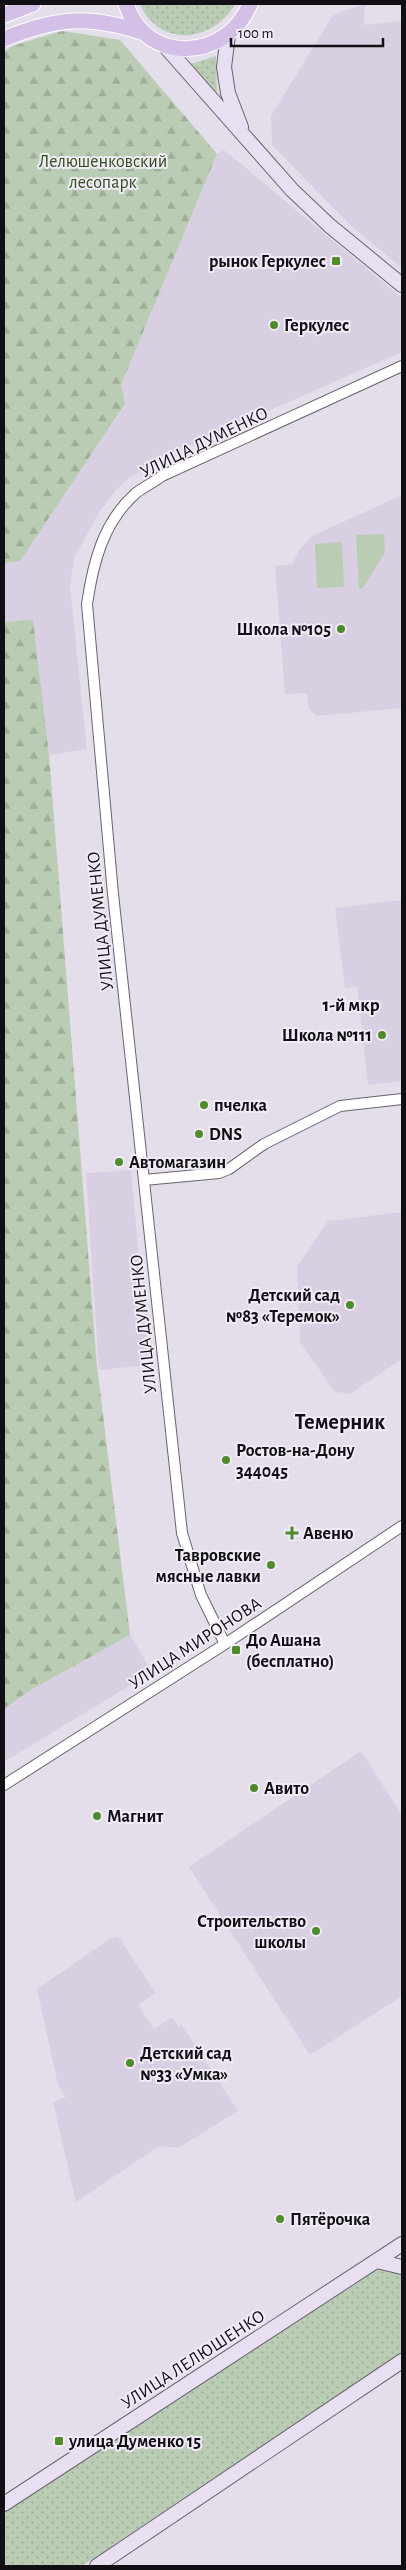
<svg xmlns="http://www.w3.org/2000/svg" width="406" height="2570" viewBox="0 0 406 2570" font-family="'Alegreya Sans',sans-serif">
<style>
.built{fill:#d9cfe2}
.grass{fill:url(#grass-dots)}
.forest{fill:url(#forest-firs)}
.green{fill:#baccb3}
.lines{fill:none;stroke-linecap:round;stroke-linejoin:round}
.street-casing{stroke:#69646e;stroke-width:12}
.secondary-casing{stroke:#69646e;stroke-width:16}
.primary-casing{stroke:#fff;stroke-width:17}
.street{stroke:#fff;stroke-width:10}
.secondary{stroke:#e9dff2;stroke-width:14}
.primary{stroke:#d4bfe6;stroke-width:15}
.poi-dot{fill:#4e8b2a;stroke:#f1eaf7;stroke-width:2}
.labels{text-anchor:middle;stroke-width:4;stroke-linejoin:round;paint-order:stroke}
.park-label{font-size:18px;fill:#2b4f16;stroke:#f1eaf7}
.poi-label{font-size:18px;font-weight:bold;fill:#110f13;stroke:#f1eaf7;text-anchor:start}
.street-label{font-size:18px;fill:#110f13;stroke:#f1eaf7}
.neighbourhood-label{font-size:19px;font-weight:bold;fill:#110f13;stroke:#f1eaf7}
.district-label{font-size:22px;font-weight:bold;fill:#110f13;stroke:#f1eaf7}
</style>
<defs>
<pattern id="grass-dots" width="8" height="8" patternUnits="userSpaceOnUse" patternTransform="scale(1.25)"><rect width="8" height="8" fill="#baccb3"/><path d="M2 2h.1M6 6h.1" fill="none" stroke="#9fae99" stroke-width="1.8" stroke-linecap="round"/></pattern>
<pattern id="forest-firs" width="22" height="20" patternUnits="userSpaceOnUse" patternTransform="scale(1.25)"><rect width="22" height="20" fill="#baccb3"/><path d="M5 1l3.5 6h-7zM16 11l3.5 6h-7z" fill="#9fae99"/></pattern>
</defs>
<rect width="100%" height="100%" fill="#e4ddea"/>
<path class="built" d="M365 4 364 25 402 21V268L350 225 272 145 271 116 333 15Z
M224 150 402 298V352L180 450 129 478 116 490 100 511 74 558 70 587 87 749 49 755 33 620 4 622V563L20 560 125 405 121 385 217 154Z
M402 495V708L317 716 308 708 307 693 285 694 275 566 292 564 300 549 312 536Z
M402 900V1081L368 1085 357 987 345 988 335 908Z
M131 1170 149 1365 99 1370 86 1173Z
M402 1212V1359L350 1394 335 1392 300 1342 297 1267 328 1221Z
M130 1635 152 1672 4 1762V1709L29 1691Z
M361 1751 402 1815V1996L310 2055 189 1867Z
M116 1937 120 1939 156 1993 138 2005 154 2029 172 2017 179 2027 182 2025 238 2111 178 2148 159 2146 76 2202 53 2102 66 2097 58 2085 37 1989 111 1938Z"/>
<path class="grass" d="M140 4H235C213 43 159 48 140 4Z
M216 56 217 97 191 64Z
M385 2267 402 2270V2352L82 2566H4V2513L371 2270Z"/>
<path class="forest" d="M62 31 120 40 217 154 121 385 125 404 20 561 4 563V52L12 46Z
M33 620 49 755 97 1366 130 1635 29 1691 4 1709V622Z"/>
<path class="green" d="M384 534 385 552 363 588 359 589 356 535Z
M342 542 344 587 317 588 315 544Z"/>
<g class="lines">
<g class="street-casing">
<path id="street" d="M144 1180 219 1173 229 1169 264 1144 340 1106 402 1099
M225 1644 201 1595 182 1533 113 894 87 604C93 563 103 522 136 493 144 487 154 482 162 476L402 366
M4 1785 225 1644 402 1526"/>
</g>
<g class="secondary-casing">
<path id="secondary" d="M228 35 224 67 228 93 241 127
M164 45 292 190 330 226 402 285
M377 2261 402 2267
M4 2504 402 2244
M97 2566 402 2361"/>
</g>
<g class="primary-casing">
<path id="primary" d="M126 4C146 66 227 61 250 4
M4 15 33 4
M4 39C57 17 90 15 144 33"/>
</g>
<use href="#street" class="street"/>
<use href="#secondary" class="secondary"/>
<use href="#primary" class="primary"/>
</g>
<g class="poi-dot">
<rect x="331" y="256" width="10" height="10" rx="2.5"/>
<circle cx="274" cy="325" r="5"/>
<circle cx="341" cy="629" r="5"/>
<circle cx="382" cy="1035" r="5"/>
<circle cx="204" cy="1105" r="5"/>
<circle cx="199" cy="1134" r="5"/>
<circle cx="119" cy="1162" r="5"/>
<circle cx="350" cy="1305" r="5"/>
<circle cx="226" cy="1460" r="5"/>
<path d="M289.5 1525.5h5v5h5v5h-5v5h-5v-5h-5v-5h5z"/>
<circle cx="271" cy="1565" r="5"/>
<rect x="231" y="1645" width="10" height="10" rx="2.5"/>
<circle cx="254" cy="1788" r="5"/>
<circle cx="97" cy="1816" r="5"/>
<circle cx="316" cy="1931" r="5"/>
<circle cx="130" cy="2063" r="5"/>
<circle cx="280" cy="2219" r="5"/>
<rect x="54" y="2436" width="10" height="10" rx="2.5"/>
</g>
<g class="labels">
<g class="park-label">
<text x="103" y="167">Лелюшенковский<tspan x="103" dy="21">лесопарк</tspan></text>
</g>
<g class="poi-label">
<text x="326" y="267" text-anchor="end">рынок Геркулес</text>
<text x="284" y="331">Геркулес</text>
<text x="331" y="635" text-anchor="end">Школа №105</text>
<text x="372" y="1041" text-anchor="end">Школа №111</text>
<text x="214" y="1111">пчелка</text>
<text x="209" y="1140">DNS</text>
<text x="129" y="1168">Автомагазин</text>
<text x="340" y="1301" text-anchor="end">Детский сад<tspan x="340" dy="21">№83 «Теремок»</tspan></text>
<text x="236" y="1456">Ростов-на-Дону<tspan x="236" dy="21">344045</tspan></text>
<text x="303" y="1539">Авеню</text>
<text x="261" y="1561" text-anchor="end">Тавровские<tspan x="261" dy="21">мясные лавки</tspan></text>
<text x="246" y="1646">До Ашана<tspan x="246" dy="21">(бесплатно)</tspan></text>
<text x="264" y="1794">Авито</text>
<text x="107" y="1822">Магнит</text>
<text x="306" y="1927" text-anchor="end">Строительство<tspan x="306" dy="21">школы</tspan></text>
<text x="140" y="2059">Детский сад<tspan x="140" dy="21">№33 «Умка»</tspan></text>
<text x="290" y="2225">Пятёрочка</text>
<text x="69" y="2447">улица Думенко 15</text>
</g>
<g class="street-label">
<text transform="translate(204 442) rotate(-26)" y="6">УЛИЦА ДУМЕНКО</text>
<text transform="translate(100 921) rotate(-96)" y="6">УЛИЦА ДУМЕНКО</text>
<text transform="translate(143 1324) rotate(-96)" y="6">УЛИЦА ДУМЕНКО</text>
<text transform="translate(195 1643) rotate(-33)" y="6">УЛИЦА МИРОНОВА</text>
<text transform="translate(193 2359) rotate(-33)" y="6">УЛИЦА ЛЕЛЮШЕНКО</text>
</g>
<g class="neighbourhood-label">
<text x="351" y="1011">1-й мкр</text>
</g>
<g class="district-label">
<text x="340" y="1429">Темерник</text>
</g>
</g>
<rect width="406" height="2570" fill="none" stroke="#110f13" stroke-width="10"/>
<path d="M231 38v8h152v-8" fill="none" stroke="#110f13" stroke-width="2.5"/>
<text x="238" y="38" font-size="15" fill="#110f13" stroke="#f1eaf7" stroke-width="4" paint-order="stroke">100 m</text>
</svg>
